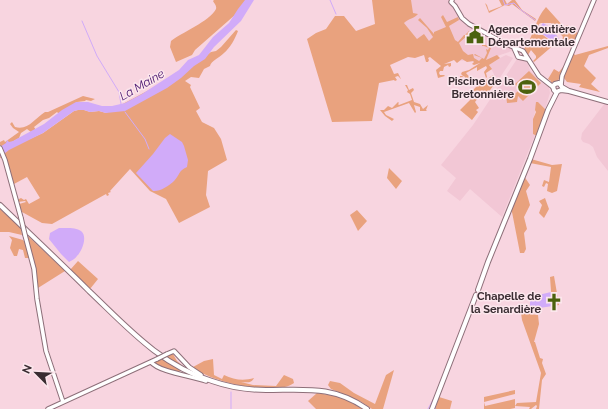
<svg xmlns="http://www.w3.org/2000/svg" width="608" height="409" viewBox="0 0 608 409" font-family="Raleway,sans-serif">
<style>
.built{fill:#f2c7d5}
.green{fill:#e9a27e}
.water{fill:#d1abf9}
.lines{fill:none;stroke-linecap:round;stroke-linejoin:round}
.stream{stroke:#d1abf9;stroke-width:1}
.secondary-casing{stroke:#8d6f79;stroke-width:5.5}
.primary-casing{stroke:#8d6f79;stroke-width:6}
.secondary{stroke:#fff;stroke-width:3.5}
.primary{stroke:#fff;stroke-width:4}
.secondary-bridge-casing{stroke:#8d6f79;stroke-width:5.5;stroke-linecap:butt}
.secondary-bridge{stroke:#fff;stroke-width:3.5}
.labels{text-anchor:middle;stroke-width:3;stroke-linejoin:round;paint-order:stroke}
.poi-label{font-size:11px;font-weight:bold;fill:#3a2d32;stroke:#fce7ed;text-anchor:end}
.water-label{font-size:12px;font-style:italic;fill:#47126d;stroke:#fce7ed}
</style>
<rect width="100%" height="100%" fill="#f8d5e0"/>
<path class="built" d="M409 0H450L461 18 467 24 512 49V51L500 55 486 63 456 60 433 38 429 42 417 39 404 23 408 19Z
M506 55 513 58 499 79 494 76V74L489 65 500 58Z
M517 59 526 60 530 70 541 82 549 87 550 93 545 109 538 102 533 119V134L535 135 502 217 470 189 460 201 447 191 456 178 441 165 473 125Z
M605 103 608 104V171L597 157 593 147 589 144 583 142 581 139 582 133Z"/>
<path class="green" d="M214 0H252L195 50 192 55 176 62 170 47 171 41C181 33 210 21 216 9 217 6 214 3 213 1Z
M372 0H411L413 13 418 14C414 19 409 18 404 23L417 39 424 34 429 41 433 37 427 28 418 20 420 18 434 34V32L446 27 441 17 443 15 447 22 458 17 459 20 449 26 455 40 458 42 464 35H465L469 31 470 37 467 39 470 35H468L459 43 463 51 468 55 473 54 474 58 479 61 482 58 474 55 475 54 484 59 487 53 486 49 488 50 489 48 484 46H482V43L491 48 486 60 497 55 500 58 489 65 492 69 486 73 487 77 486 78 484 72 487 68 486 66 477 71V67L466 73 472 80 466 81V79L464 76 460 78V76H463L461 74 462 72 469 70 480 63 474 65 472 64 474 62 473 61 467 62 462 59 457 63 454 60 444 64 451 63V66L449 67 448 65 444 67 443 71H440L439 73 440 75H444L445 76 438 78 436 70 441 66 430 57 428 58 429 60 428 62H426L424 55 415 58 408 57 390 65 394 74 398 73 401 79 398 76 395 77 397 80 395 81 394 80 379 83 372 121 332 122 307 39 316 33 326 29 335 16H344L356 31 375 24Z
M499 0H505L507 4 512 0H515L522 10 536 19 535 21 512 4 509 6 505 5 489 13 485 3 487 5 489 11 502 6Z
M546 7 564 27 567 25C571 29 575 30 578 33L570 53 571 48 568 45 562 46 564 40 562 39 563 37 551 23H541L539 24 537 30 538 35H543L551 41 555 39 558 44 556 43 534 62 533 61 536 58V56L531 50 528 55 532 63 524 49C534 36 535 19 546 7Z
M236 30 238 31C235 39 230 48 224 53 219 58 211 61 210 66L204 69 199 78 191 77 185 81 191 85 190 87 200 108 196 111 202 122 214 128 221 139 227 160 208 171 206 195 210 207 179 223 166 199 150 191 130 169 110 191 111 192 108 193 109 195 107 196 106 194 52 224 42 223 22 212 19 204 26 202 25 201 18 202 17 200 21 198 24 200 26 199 29 204 40 198 27 177 14 184 4 156 0 158V156L12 147 43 133 74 111 78 110H84L90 112 99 111 106 113 190 68 211 52 216 51 221 47Z
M608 46V48L589 55 584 66 596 78 591 84 600 92 579 87 581 84 567 82 564 78V75L573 53 575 55Z
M563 67H564L558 81 550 83 551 81 548 79 554 69 559 72Z
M529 71 541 83 523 101 518 96 517 102 507 103 506 95 515 94 519 90 515 84Z
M493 75 497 81 487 94 482 93 475 102 479 108 476 110 478 112 472 120 460 110 471 99 468 95 476 87Z
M405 85H407L409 90 413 88 414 90 411 93 414 102 420 104 423 109 428 105 426 110 427 111H420V107L414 105 416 112 415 113 409 103 384 112 386 115 394 119 392 121 385 116 380 110H384L388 106 392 108 398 102 399 103 398 104 399 105 412 100 410 94 407 92 408 90Z
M83 96 95 99 91 101 86 100 85 101 77 102 86 104 59 114 57 112 49 118 43 120 34 127 36 130 31 132 27 129 21 133 19 138 3 147 0 145V142L4 140 5 142 19 132 13 128 10 124 12 122 15 127C28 131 35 118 45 112H48Z
M536 102H538L547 111 537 136 533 134V119L536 112 535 110Z
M531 159 552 165 562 164 557 191 552 193 547 191 548 184 546 183 544 187 542 186 544 180 549 182 551 167 530 163Z
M389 168 402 181 396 189 387 178Z
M524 176 530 185 526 191 530 205 524 217 527 229 524 233 526 249 524 253H520L511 207Z
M545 198 549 209 544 218 539 213 542 205 539 201Z
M0 209 21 228 22 235 9 232H0Z
M357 210 367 221 358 231 350 215Z
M9 236 23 240 26 244 29 258H25L23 250 19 249 17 256H14L10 248 12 240Z
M28 236 65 271 38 288 37 287 34 264 28 239Z
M78 261 98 279 90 289 70 270Z
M554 276 559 305 554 306 551 291 550 277Z
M521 313 538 315 539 324 534 342H535L540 358 543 359 542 363 546 374 542 380 539 409H536L537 406 536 405 531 409H529L530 407 515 406V408L510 409H484V397L515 390V394L484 402 485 406 515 399V406L517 403 536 402 541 373 522 320Z
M170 354H173L177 361 184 367 179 372 162 368 154 363 155 361Z
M213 359 214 375 222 379 224 375C234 380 244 381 254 378 251 384 246 382 241 382L253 385 276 386 284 375 293 379 294 383C276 397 209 382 193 367L204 361Z
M394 370 383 409H372L360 401 331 389 328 385 330 381 340 383 354 393 375 404 386 375Z
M317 393 341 397 363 409H316L308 401Z
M439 397 452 401 450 409H435Z"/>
<path class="water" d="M245 0H254L241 21 214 47 205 59 194 66 181 78 167 88 125 111 106 113 99 111 90 112 84 110H78L74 111 43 133 9 150 0 157V147L6 143 7 140 9 142 13 141 44 124 62 110 76 102H88L102 106H112L125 103 142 94 179 70 188 60 199 55 213 37 229 23 238 9Z
M543 23 550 27 561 41 559 42 555 39 551 40 541 33 539 28Z
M170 134 182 142 184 146 188 160 187 167C178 171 180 175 174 181 169 186 159 192 153 191L136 173 153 154 165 138Z
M59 228C65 228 76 227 81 231 88 236 82 251 77 256 75 259 72 260 69 262L61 254 49 239 50 233Z
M551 292 553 306 532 309 530 306V297Z"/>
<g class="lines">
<path class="stream" d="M330 0 336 14
M503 0 505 5 514 3 521 10 535 20
M82 21 97 56 119 92 121 104
M125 112 145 139 149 149
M533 144 535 139
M231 409V392
M428 409 436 394
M435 409 436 404"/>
<g class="secondary-casing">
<path id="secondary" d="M452 0 451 2 455 6 462 18 469 24 504 43 523 51 539 76 553 87
M514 48 518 57 527 59
M561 85 562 76 594 0
M0 148 5 160 21 218
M25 235 34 269 37 299 46 351 63 402
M167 354 174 351 189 367 201 375
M151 362C159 372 192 376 206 381
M48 409 157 359"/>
</g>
<g class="primary-casing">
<path id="primary" d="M569 91 561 90 556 92 554 90 553 86 555 84 559 83 562 87 569 91 608 102
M0 205C30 234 60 262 89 291 127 327 160 365 212 381 229 387 248 390 266 390 304 390 333 385 367 409
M478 290 488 262 530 159 548 110 557 92
M432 409 476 295"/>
</g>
<use href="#secondary" class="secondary"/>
<use href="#primary" class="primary"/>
<g class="secondary-bridge-casing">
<path id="secondary-bridge" d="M21 218 25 235
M157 359 167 354"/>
</g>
<use href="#secondary-bridge" class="secondary-bridge"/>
</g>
<defs>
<g id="civic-bare" transform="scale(1.38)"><path d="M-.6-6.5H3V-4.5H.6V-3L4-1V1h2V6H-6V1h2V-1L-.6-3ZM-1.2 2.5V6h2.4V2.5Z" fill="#4c620e" stroke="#fce7ed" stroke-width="2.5" paint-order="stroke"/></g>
<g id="stadium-bare" transform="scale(1.38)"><path d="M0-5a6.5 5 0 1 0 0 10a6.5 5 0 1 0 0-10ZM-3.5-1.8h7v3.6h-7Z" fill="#4c620e" stroke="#fce7ed" stroke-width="2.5" paint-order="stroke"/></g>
<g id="church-bare" transform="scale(1.38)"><path d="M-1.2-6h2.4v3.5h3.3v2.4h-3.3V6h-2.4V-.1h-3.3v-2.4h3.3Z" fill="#4c620e" stroke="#fce7ed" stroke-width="2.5" paint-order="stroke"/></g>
</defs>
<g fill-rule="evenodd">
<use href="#civic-bare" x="475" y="35"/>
<use href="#stadium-bare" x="527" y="87"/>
<use href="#church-bare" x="554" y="302"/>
</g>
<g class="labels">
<g class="poi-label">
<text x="488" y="33" text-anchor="start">Agence Routière<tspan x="488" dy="13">Départementale</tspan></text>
<text x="514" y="85">Piscine de la<tspan x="514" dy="13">Bretonnière</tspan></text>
<text x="541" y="300">Chapelle de<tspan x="541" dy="13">la Senardière</tspan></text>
</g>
<g class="water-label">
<text transform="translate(142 85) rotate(-30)" y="4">La Maine</text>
</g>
</g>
<g transform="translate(36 373) rotate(294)" stroke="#fce7ed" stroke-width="3" paint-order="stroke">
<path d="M0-3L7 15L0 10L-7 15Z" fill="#3a2d32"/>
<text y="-6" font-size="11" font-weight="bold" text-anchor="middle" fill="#3a2d32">N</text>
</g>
</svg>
